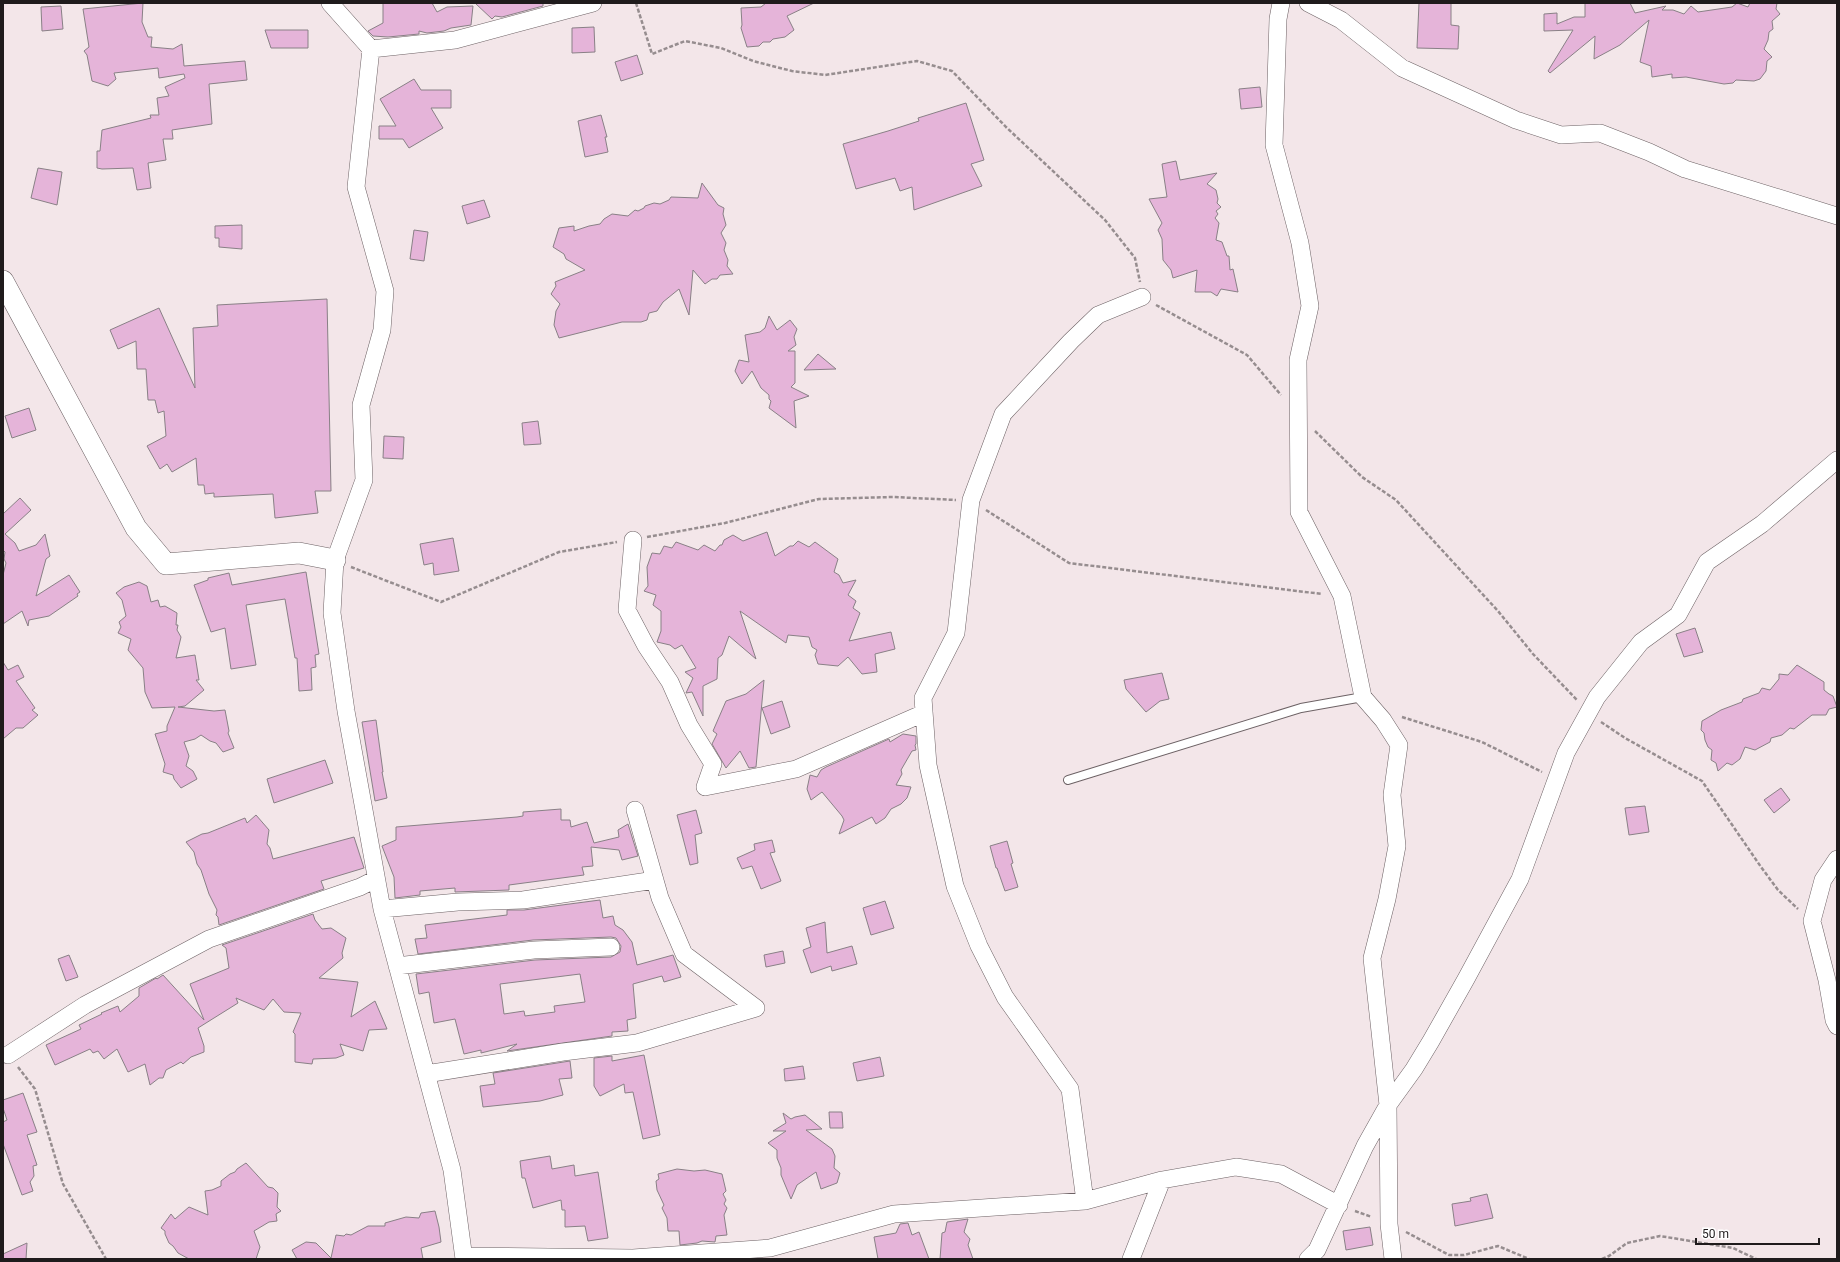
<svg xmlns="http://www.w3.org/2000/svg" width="1840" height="1262" viewBox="0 0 1840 1262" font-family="Roboto,sans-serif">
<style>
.building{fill:#e5b4d9;stroke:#898086;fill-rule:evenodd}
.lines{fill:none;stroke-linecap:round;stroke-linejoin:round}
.service-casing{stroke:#6d6265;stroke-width:10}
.minor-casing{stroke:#6d6265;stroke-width:18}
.tertiary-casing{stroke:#6d6265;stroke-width:22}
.path{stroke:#968d8f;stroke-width:2.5;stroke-dasharray:4 2;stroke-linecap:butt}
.service{stroke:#fff;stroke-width:8}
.minor{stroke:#fff;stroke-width:17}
.tertiary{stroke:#fff;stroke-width:21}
</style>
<rect width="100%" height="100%" fill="#f3e6e9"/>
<path class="building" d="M143 3 142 22 148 37H152L151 47 173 49 182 44 184 66 245 61 247 80 209 84 212 124 172 130 173 139H163L166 160 148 163 151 188 137 190 133 168 102 169 97 168V151H100L102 130 151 118 150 115H159L157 98 169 96 165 87 185 78 184 74 159 78 158 68 114 73 116 79 108 86 92 81 87 55 84 51 89 47 83 9Z
M383 3H432L437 12 447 7 473 6 471 25 451 28 444 31 427 33 419 31V34L388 37 373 36 368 31 383 23Z
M475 3H543V6L502 17 495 16 492 19Z
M766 3H814L787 16 794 30 785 37 773 39 770 42H763L759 46 747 47 741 28 742 25 741 8 761 7Z
M1419 3H1451V25L1459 26 1458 49 1417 48Z
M1585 3H1630L1635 13 1666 6 1662 10H1673L1684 14 1691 6 1698 12 1732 7 1737 3 1748 7 1750 3H1777L1776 9 1780 14 1772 21 1773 29 1769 32 1768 40 1764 49 1772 57 1767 61 1766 71 1760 79 1754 81 1736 80 1733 83 1724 84 1686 77 1672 78V74L1652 77 1651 66 1640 62 1649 20 1620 45 1594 59 1595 36 1550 73 1548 71 1573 30 1544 31V14L1557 13V24L1574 17H1585Z
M61 6 63 29 42 31 41 7Z
M594 27 595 52 572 53V28Z
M265 30H308V48H271Z
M637 55 643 74 621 81 615 62Z
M414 79 421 90H451V108H431L443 128 409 148 403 139H379V126H396L380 99Z
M1260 87 1262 107 1241 109 1239 89Z
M966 103 984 160 971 164 982 186 914 210 912 187 900 191 895 178 856 189 843 144 888 131 919 121 918 118Z
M601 115 607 137H605L608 152 585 157 578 121Z
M1176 161 1180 180 1217 173 1207 184 1216 190 1218 199 1217 203 1221 207 1216 211 1218 214 1215 218 1219 223 1216 240 1222 242 1227 256H1229L1230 270 1233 269 1238 292 1221 289 1217 296 1211 292H1195L1197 270 1173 278 1171 270 1163 260 1162 239 1158 230 1162 223 1149 199 1167 197 1162 164Z
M38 168 62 172 57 205 31 198Z
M702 183 718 205 724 208 723 214 726 225 721 233 726 243 724 250 728 260 727 266 733 274 720 275 717 279H712L705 284 693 270 689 315 679 289 663 302 657 311 649 313 647 320 641 322H622L559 338 554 325 556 311 560 304 551 294 556 286 555 282 585 270 566 259 564 254 553 247 559 228 574 226V231L589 226 600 224 604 219 612 214 628 216 635 210 638 211 644 208 645 206 654 203 660 204 669 200 671 197 698 198Z
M484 200 490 217 467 224 462 206Z
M242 225V249L219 247V238H215V226Z
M414 230 428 232 424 261 410 259Z
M327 299 331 491H315L318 513 275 518 273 494 214 497V493L205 494 204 485H198L196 458 172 472 167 464 160 469 147 446 166 436 164 411 158 413 155 400H148L146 369H137L136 341 118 349 110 330 159 308 195 388 193 328 218 326 217 305Z
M769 316 777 330 790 320 797 329 794 337 796 345 788 351H795V383L791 387 809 396 794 401 796 428 769 408 771 401 769 399V395L761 388 752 371 742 384 735 371 739 360 749 362 745 335 760 332 765 328Z
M818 354 836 369 804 370Z
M29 408 36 430 12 438 5 416Z
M538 421 541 444 524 445 522 423Z
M384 436 404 437 403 459 383 458Z
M20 498 31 510 5 534 15 543 19 551 36 545 45 534 50 556 46 559 36 596 69 575 80 592 77 594 78 596 49 616 29 620 28 626 22 611 3 624V575L6 563 4 559 5 552 3 550V514Z
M767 532 775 556 790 546H793L798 541 809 547 815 542 838 559 834 572 839 575 843 583 856 580 848 595 856 601 853 608 860 613 849 641 891 632 895 649 875 654 877 672 862 674 848 657 838 666 818 664 815 655 817 650 812 647 809 637 788 635 786 643 740 611 756 659 729 636 722 655 718 658 717 679 703 686V716L692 692 686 693 693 678 685 672 696 668 682 645 675 649 670 645 657 642 661 631V611L653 605 656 595 644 591 648 586 647 567 652 553 660 554 664 546 672 548 676 542 698 550 704 545 715 551 720 545H722L724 540 733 535 743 541Z
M453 538 459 571 434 575 433 563 424 565 420 544Z
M306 572 319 654 315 655 316 667 311 668 312 690 299 691 297 658H295L285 599 246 605 256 665 231 669 225 628 211 632 194 585 208 580V578L229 573 232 585Z
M139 582 147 586 151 602 158 600 160 607 165 606 177 613 176 625H178L177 630 181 637 176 658 195 655 199 680H196L204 690 185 706 178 707 214 711 225 710 229 731 228 733 234 748 223 752 216 743 210 741 201 735 195 739 184 742 189 756 186 766 193 771 197 779 181 788 174 779 173 775 163 772 165 764 155 734 167 731V726L175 707 152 708 145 692 143 668 128 650 131 639 118 633 121 627 119 622 126 616 122 600 116 593 124 587Z
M1695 628 1703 652 1684 657 1676 634Z
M3 662 8 670 18 665 24 677 16 681 35 708 32 710 38 715 23 728H16L3 739Z
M1797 665 1824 682V690L1829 694 1833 696 1837 707 1829 709 1826 715H1812L1794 729 1790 728 1782 735 1771 738 1770 742 1755 750 1745 747 1740 759 1732 765 1727 763 1718 771 1716 763 1711 760 1712 750 1708 747 1705 740 1704 733 1701 730 1702 721 1721 710 1742 702 1743 699 1759 693 1762 688 1770 690 1779 679V674L1788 675Z
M1162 673 1169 699 1160 701 1146 712 1126 689 1124 680Z
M764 680 756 767 749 768 740 751 726 768 712 744 717 734 713 731 726 701 746 694Z
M782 701 790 727 771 734 762 708Z
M376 720 383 772H382L387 798 375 801 362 722Z
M903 734 916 736V744L915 745 916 750 912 751 901 770 902 774 896 785 911 787 907 798 901 804 891 809 885 818 876 824 872 817 839 834 844 820 842 816 822 792 811 800 807 789 810 775 817 777 821 770 826 767 889 739 890 742Z
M325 760 333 783 274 803 267 779Z
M1781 788 1790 800 1774 813 1764 800Z
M1645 806 1649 832 1629 835 1625 808Z
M561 809V820H570L571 827 587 822 594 843 619 837 618 830 628 824 638 856 622 860 619 850 591 847 593 866 582 867 584 875 509 885V890L455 892V888L420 891V895L395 898 394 877 382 846 396 840V827L517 817 523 816V812Z
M696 810 702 833 695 835 698 863 690 865 677 815Z
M256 815 269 830 267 844 270 848 273 859 354 837 364 868 321 881 324 889 219 925 218 917 216 915 217 910 209 894 201 870 197 864 194 852 186 842 202 834 208 833 245 818 247 823Z
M772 840 775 852 770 853 781 881 761 889 752 866 742 869 737 858 755 850 754 844Z
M1007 841 1013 863 1011 864 1018 887 1005 891 997 868H996L990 846Z
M600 900 603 918 613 916 615 925 623 930 632 942 637 965 673 955 681 977 664 982 662 976 633 984 636 1018 627 1020 628 1031 612 1032V1036L507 1051 517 1044 481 1053V1050L464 1054 455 1019 434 1023 429 992 419 994 416 974 535 960 611 957 620 952 621 946 616 938 611 937 533 940 418 954 415 939 427 938 425 925 507 915V910H524ZM580 974 585 1002 554 1006 555 1012 525 1016 524 1011 504 1014 500 984Z
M885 901 894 928 871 935 863 908Z
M313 914 315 920 322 929 331 928 346 938 342 953 343 958 319 978 358 982 351 1017 375 1001 387 1029 369 1030 363 1051 340 1044 344 1055 336 1058 313 1059 312 1064 295 1062V1034L293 1032 301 1013 284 1012 273 999 264 1010 236 998 238 1003 198 1028 204 1046V1052L191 1057 183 1064 181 1062 166 1070 163 1078H159L150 1085 145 1064 128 1072 117 1049 104 1059 98 1051 93 1053 90 1049 55 1065 46 1045 81 1029 79 1025 102 1014 101 1013 118 1006 120 1012 139 996V988L156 978 157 979 163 975 204 1020 190 984 229 968 226 948 222 945Z
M825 922 827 953 852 946 857 964 832 971 831 966 811 973 803 950 811 947 806 928Z
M783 951 785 963 766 967 764 955Z
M69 955 78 977 66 981 58 959Z
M644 1055 660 1135 643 1139 633 1092 625 1093 624 1084 600 1096 594 1086V1058L612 1056V1061Z
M880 1057 884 1076 857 1081 853 1063Z
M570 1061 572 1078 559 1079 563 1095 540 1101 483 1107 480 1086 495 1084 493 1073Z
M803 1066 805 1079 785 1081 784 1069Z
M23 1093 37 1132 27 1135 37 1165 33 1166 34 1176 30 1182 33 1191 22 1195 3 1144V1122L7 1120 3 1108V1100Z
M829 1112H842L843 1128H830Z
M783 1113 791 1119 795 1117 805 1115 822 1129 806 1130 832 1149 835 1156 834 1168 840 1173 837 1183 821 1189 816 1172 797 1185 791 1199 781 1175V1168L777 1158V1150L768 1143 786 1131H773L786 1123Z
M550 1156 552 1169 574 1165 575 1176 598 1172 608 1238 588 1241 585 1226 565 1227V1210H562L561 1200 533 1208 525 1178H522L520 1161Z
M246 1163 268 1187 273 1188 278 1193 277 1207 281 1211 276 1214 277 1221 269 1222 254 1231 260 1247 256 1259H189L178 1253 173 1246 169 1243 165 1234V1231L161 1228 171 1214 175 1219 189 1207 208 1215 205 1191 212 1190 221 1186V1181L230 1174 235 1172 237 1169Z
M677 1169 694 1171 705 1170 722 1174 726 1191 723 1194 726 1200 724 1204 727 1208 724 1215 727 1235 716 1236 715 1242 702 1241 697 1243 680 1245 679 1231H668L667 1218 662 1208 664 1205 657 1190 656 1181 659 1179 658 1174Z
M1487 1194 1493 1218 1455 1226 1452 1204 1471 1201 1470 1198Z
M435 1211 439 1227 441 1242 421 1248 423 1259H297L292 1250 306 1242 316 1243 331 1258 336 1235 344 1236 346 1234 351 1235 368 1226H385V1223L406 1217 419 1218 421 1213Z
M968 1219 964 1232 970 1239 968 1245 973 1259H940L942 1233 945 1232 947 1222Z
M908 1223 912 1235 919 1232 929 1259H878L874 1237 896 1233 900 1224Z
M1370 1227 1373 1245 1346 1250 1343 1231Z
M27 1243 26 1259H3V1254Z"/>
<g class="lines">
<g class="service-casing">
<path id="service" d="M1068 780 1301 708 1363 697"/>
</g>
<g class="minor-casing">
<path id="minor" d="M330 3 371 49 356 187 385 291 382 330 361 405 364 480 335 560 332 613 346 711 382 909 452 1170 464 1259
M1281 3 1278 19 1274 145 1300 243 1310 306 1298 360 1299 512 1342 596 1363 697 1383 720 1399 745 1392 795 1397 846 1387 899 1372 958 1388 1105 1389 1224 1393 1259
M1308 3 1341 20 1402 68 1516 120 1561 135 1600 133 1649 152 1685 169 1837 216
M371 49 455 40 593 3
M633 540 627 610 646 646 670 682 689 725 713 764 705 787 796 769 924 713
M635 810 660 898 684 954 756 1008
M1837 859 1823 880 1812 921 1827 980 1834 1020 1837 1026
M382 909 458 902 523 900 655 880
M397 966 534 950 611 947
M8 1055 85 1005 209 939 360 887 376 879
M426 1074 563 1052 637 1043 756 1008
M1085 1201 1070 1089 1005 997 979 946 955 886 928 765 923 698 956 633 971 500 1003 414 1071 341 1098 315 1142 297
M465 1256 633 1258 770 1248 894 1214 1085 1201 1162 1180 1236 1167 1281 1174 1339 1205
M1131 1259 1162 1180
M1308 1259 1317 1250 1365 1146 1388 1105 1414 1069 1431 1041 1466 979 1520 879 1566 753 1597 697 1641 642 1678 615 1707 562 1762 524 1837 460"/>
</g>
<g class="tertiary-casing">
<path id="tertiary" d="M3 281 136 528 166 564 299 553 335 560"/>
</g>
<path class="path" d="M636 3 652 54 685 41 721 48 753 61 792 71 825 75 917 61 952 71 1006 127 1105 220 1135 258 1140 282
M1156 305 1247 355 1281 395
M1315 431 1362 477 1396 500 1498 611 1533 654 1577 700
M986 510 1069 563 1322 594
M647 537 725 523 819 499 893 497 956 500
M351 567 441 602 559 552 617 542
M1402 717 1482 742 1542 772
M1601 722 1625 738 1702 781 1761 867 1778 890 1798 909
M18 1067 35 1089 63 1184 106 1259
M1355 1211 1372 1217
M1406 1232 1449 1255H1464L1498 1246 1529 1259
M1602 1259 1609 1256 1627 1243 1660 1236 1733 1248 1756 1259"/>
<use href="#service" class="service"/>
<use href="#minor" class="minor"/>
<use href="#tertiary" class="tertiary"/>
</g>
<rect width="1840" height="1262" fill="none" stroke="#1f1b1c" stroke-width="8"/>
<path d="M1696 1238v6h123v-6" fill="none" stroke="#1f1b1c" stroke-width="2"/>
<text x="1702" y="1238" font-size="12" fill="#1f1b1c" stroke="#ffffff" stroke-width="3" paint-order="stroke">50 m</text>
</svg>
